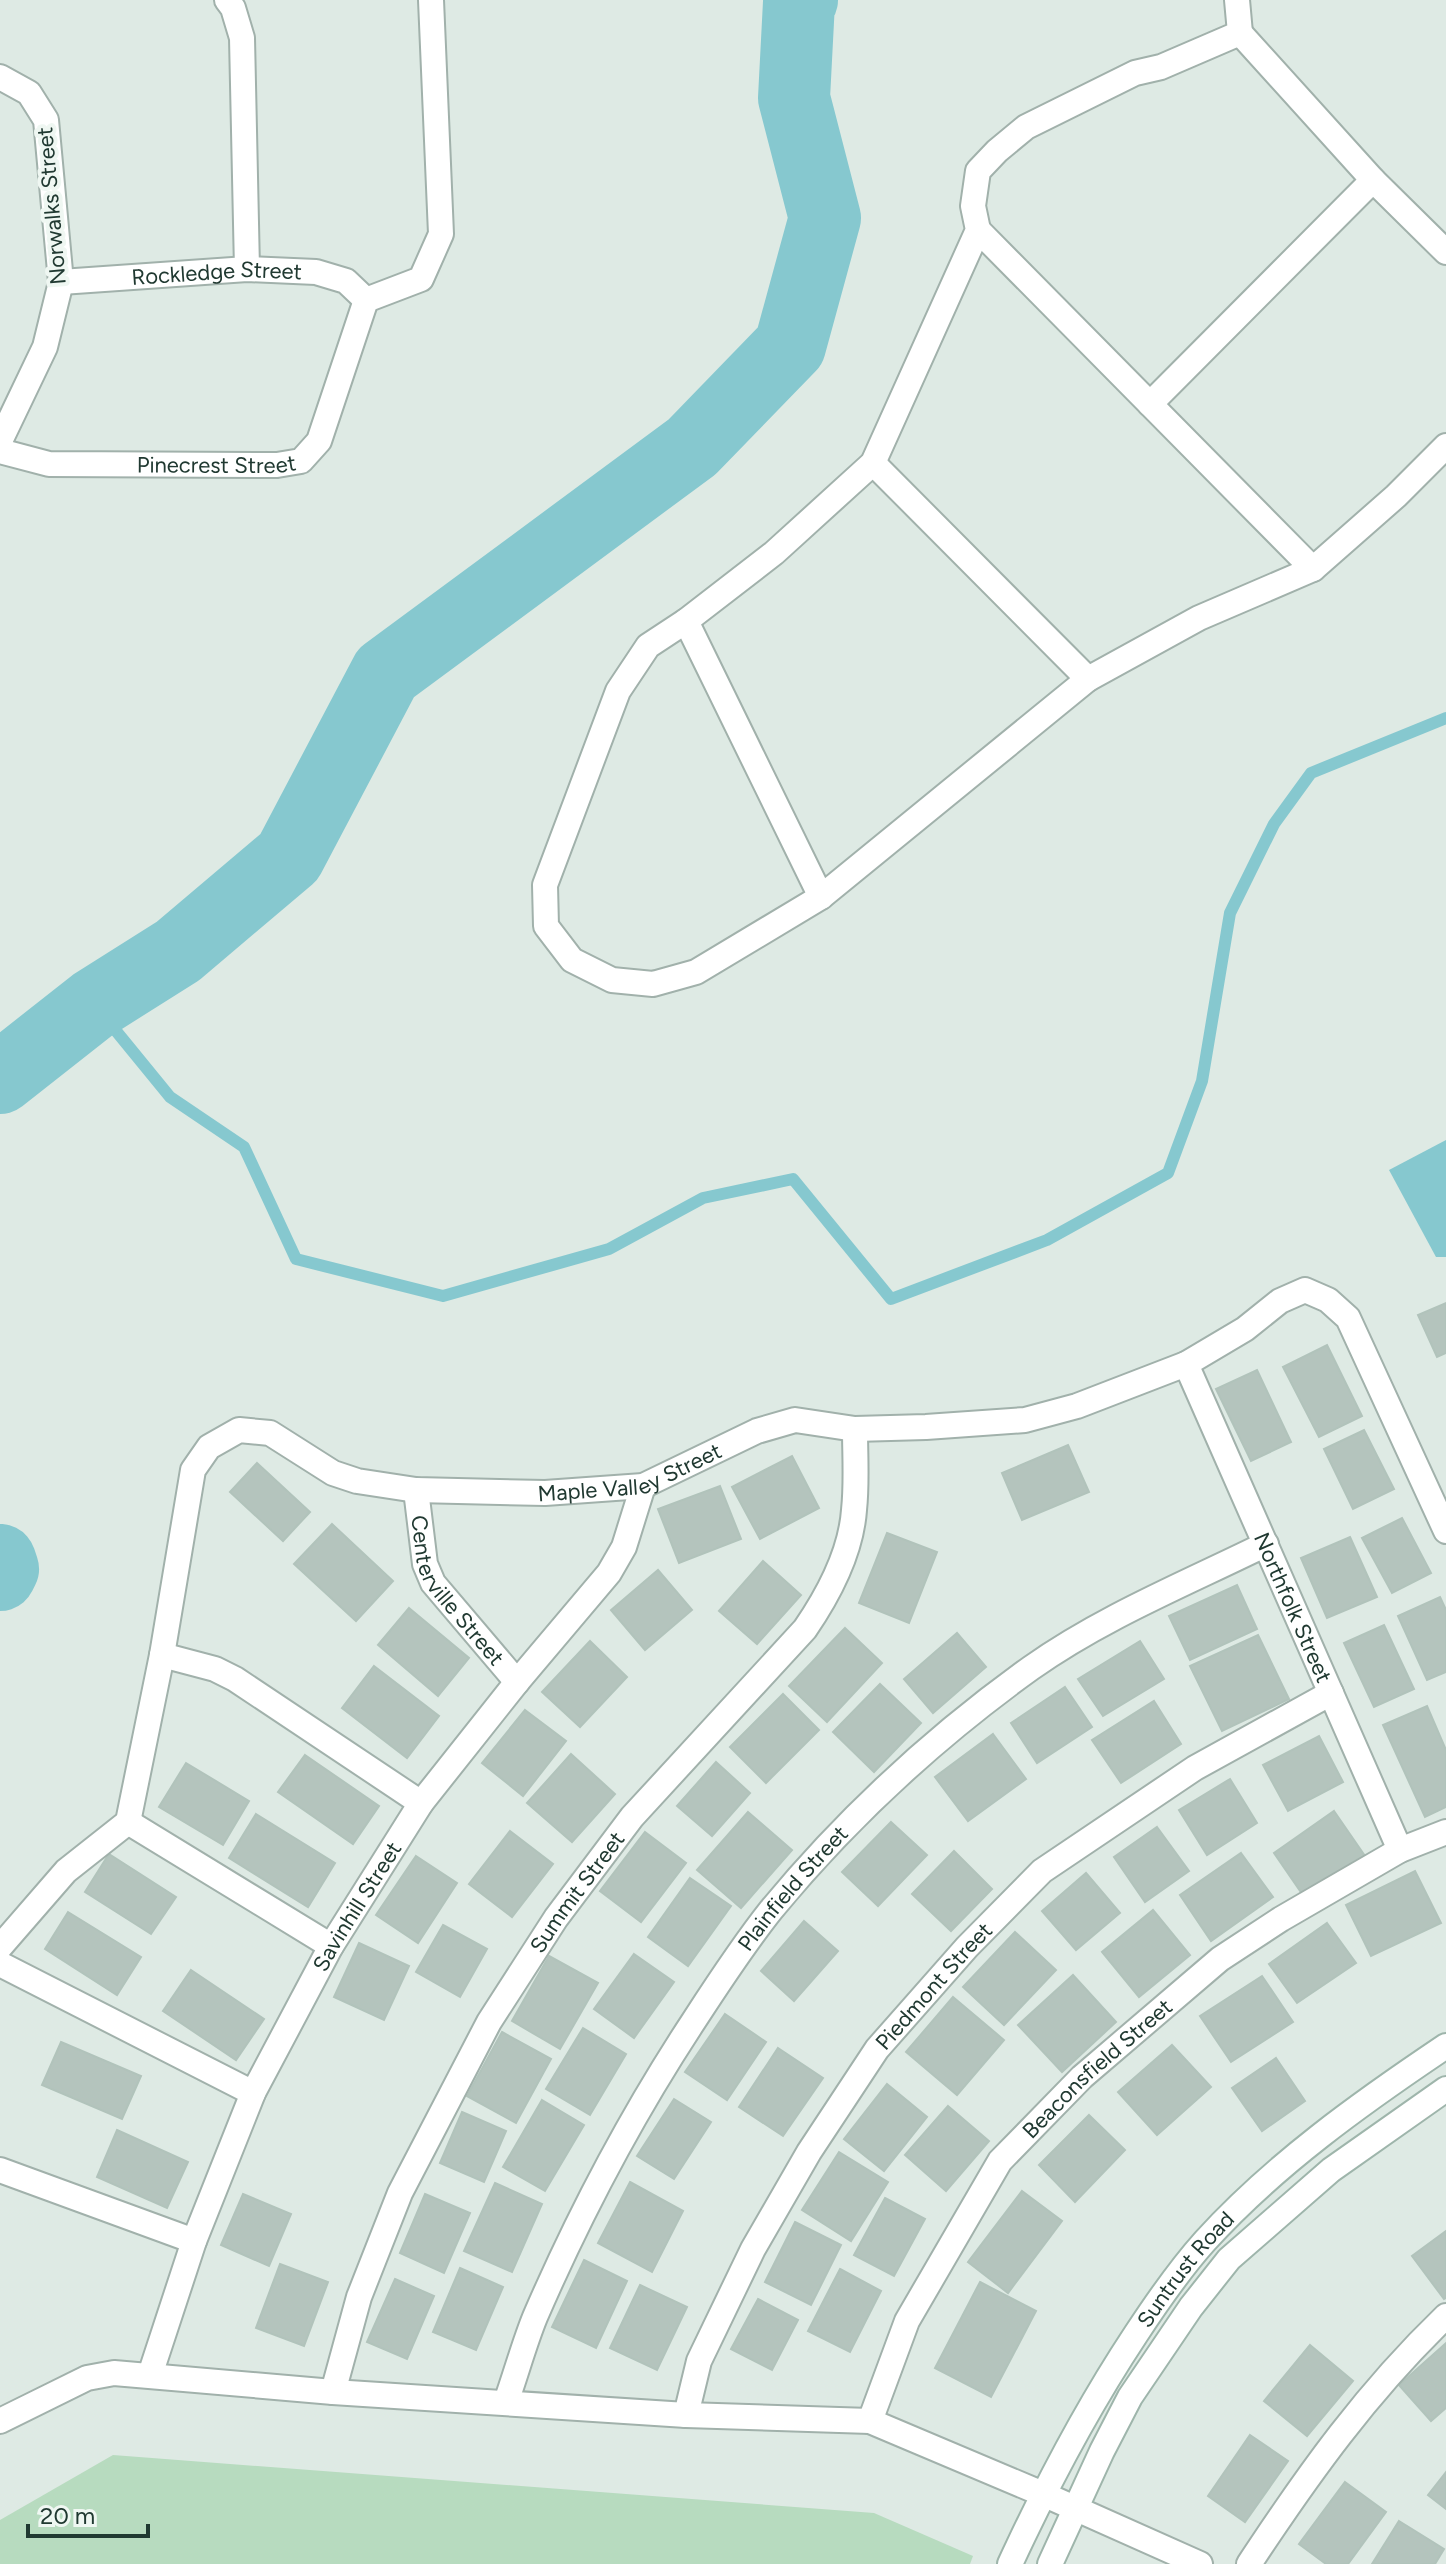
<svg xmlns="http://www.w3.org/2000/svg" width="1446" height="2564" viewBox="0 0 1446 2564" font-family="Figtree,sans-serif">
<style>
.green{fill:#b7dbbf}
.water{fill:#86c8cf}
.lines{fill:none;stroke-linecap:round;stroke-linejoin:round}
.stream{stroke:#86c8cf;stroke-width:12}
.river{stroke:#86c8cf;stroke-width:72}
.building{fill:#b4c4bd;stroke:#b1c3bb;stroke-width:2}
.street-casing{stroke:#a1b1ab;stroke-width:28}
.secondary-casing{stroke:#9eb5ab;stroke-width:28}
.street{stroke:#fff;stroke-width:24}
.secondary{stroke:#fff;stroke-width:24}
.labels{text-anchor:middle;stroke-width:8;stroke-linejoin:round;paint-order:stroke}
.street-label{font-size:22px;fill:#203931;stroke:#eff7f2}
</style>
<rect width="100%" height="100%" fill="#deeae4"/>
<path class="green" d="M113 2455 874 2513 973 2556 970 2564H0V2520Z"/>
<path class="water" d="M1446 1140V1257H1436L1389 1170Z"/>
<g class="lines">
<path class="stream" d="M94 1004 170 1097 244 1147 296 1259 443 1296 609 1249 703 1198 793 1179 891 1299 1047 1240 1168 1173 1202 1081 1230 913 1274 824 1311 773 1446 718"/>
<path class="river" d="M0 1078 94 1004 178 951 289 857 386 673 692 447 790 346 825 218 794 98 799 2 802 0
M0 1560 3 1569 0 1575"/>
</g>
<path class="building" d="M1446 1303V1353L1437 1357 1418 1315Z
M1327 1345 1362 1416 1319 1437 1283 1367Z
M1257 1370 1291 1442 1251 1461 1216 1389Z
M1364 1430 1394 1489 1353 1509 1324 1449Z
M1068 1445 1089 1492 1022 1520 1002 1473Z
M792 1456 819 1508 760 1539 732 1487Z
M257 1463 310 1512 283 1541 230 1492Z
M720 1486 741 1539 679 1563 658 1509Z
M1402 1518 1431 1573 1392 1593 1362 1538Z
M332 1524 393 1581 356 1621 294 1564Z
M887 1533 937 1552 909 1623 859 1603Z
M1350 1537 1377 1597 1327 1618 1301 1558Z
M763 1561 801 1595 757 1644 719 1611Z
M658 1570 692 1610 645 1650 611 1610Z
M1237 1585 1257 1629 1190 1660 1169 1616Z
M1440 1597 1446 1610V1672L1427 1680 1398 1616Z
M409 1608 469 1658 438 1696 378 1645Z
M1384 1625 1414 1689 1374 1707 1344 1643Z
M845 1628 882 1663 827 1722 789 1686Z
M957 1633 986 1667 933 1713 904 1679Z
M1258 1635 1289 1699 1222 1731 1190 1666Z
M590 1641 627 1677 580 1727 542 1692Z
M1140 1641 1164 1679 1103 1716 1078 1679Z
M374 1666 439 1716 407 1758 342 1708Z
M880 1684 921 1723 874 1772 833 1732Z
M1065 1687 1092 1727 1037 1763 1011 1723Z
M783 1694 819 1730 766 1783 730 1747Z
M1154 1701 1181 1744 1121 1783 1092 1740Z
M1427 1706 1446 1750V1807L1425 1817 1383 1725Z
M525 1710 566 1741 523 1796 482 1763Z
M993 1734 1026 1779 968 1821 935 1777Z
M1319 1736 1343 1782 1288 1811 1263 1765Z
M571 1754 615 1794 572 1842 527 1803Z
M305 1755 379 1806 353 1844 278 1792Z
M716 1762 750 1793 712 1836 677 1806Z
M186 1763 249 1801 223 1845 159 1807Z
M1230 1779 1257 1823 1207 1855 1179 1810Z
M1334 1811 1365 1856 1305 1898 1274 1853Z
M748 1812 792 1850 741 1908 697 1870Z
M256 1814 335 1863 308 1907 229 1858Z
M891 1822 927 1855 878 1906 842 1872Z
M1157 1827 1189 1871 1145 1902 1114 1857Z
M510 1831 553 1864 512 1917 469 1884Z
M645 1832 686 1863 641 1922 600 1891Z
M954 1851 992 1889 951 1931 912 1894Z
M1241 1853 1273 1897 1211 1941 1180 1895Z
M109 1854 176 1897 151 1934 85 1892Z
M416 1856 457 1883 418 1943 376 1915Z
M1415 1871 1441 1923 1371 1956 1346 1905Z
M1086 1873 1120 1913 1076 1950 1042 1911Z
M690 1878 731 1906 688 1966 648 1937Z
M1153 1910 1190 1955 1139 1997 1102 1952Z
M68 1912 141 1957 117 1995 45 1949Z
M804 1921 838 1951 794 2001 761 1971Z
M1327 1923 1356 1963 1297 2003 1269 1964Z
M443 1925 487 1949 460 1997 416 1972Z
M1015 1932 1056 1970 1004 2025 963 1987Z
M359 1943 409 1966 384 2020 334 1997Z
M634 1954 674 1982 634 2038 594 2009Z
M549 1956 598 1983 560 2049 512 2021Z
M191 1970 264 2019 236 2060 163 2011Z
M1073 1975 1116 2022 1062 2072 1018 2025Z
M1262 1976 1293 2022 1231 2062 1200 2016Z
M953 1997 1004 2040 957 2095 906 2052Z
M725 2014 766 2042 727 2100 685 2072Z
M583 2028 626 2054 590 2115 546 2089Z
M502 2032 551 2059 516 2123 467 2096Z
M61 2042 141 2076 122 2119 42 2085Z
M1172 2045 1211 2087 1157 2135 1118 2092Z
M778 2048 823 2078 783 2136 739 2107Z
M1276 2058 1305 2101 1262 2131 1232 2088Z
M887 2084 927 2117 884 2171 844 2139Z
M674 2099 711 2122 674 2179 637 2156Z
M542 2100 584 2125 545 2191 503 2167Z
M948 2106 989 2141 946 2191 905 2155Z
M462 2112 506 2131 484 2182 440 2163Z
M1089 2115 1125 2150 1075 2202 1039 2165Z
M117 2130 188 2162 167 2208 97 2177Z
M839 2152 888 2182 851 2241 802 2210Z
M630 2182 683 2211 652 2272 598 2243Z
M495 2183 542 2204 512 2272 464 2251Z
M1022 2191 1062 2221 1008 2293 968 2262Z
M243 2194 291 2214 269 2266 221 2245Z
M425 2194 470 2213 444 2273 400 2253Z
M885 2198 925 2219 894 2276 854 2255Z
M795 2222 841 2245 811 2305 765 2282Z
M1446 2231V2298L1444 2299 1412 2256Z
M584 2260 627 2281 596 2348 552 2327Z
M280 2264 328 2282 304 2346 256 2328Z
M460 2268 503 2287 476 2350 433 2332Z
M840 2269 881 2291 850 2352 808 2331Z
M395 2279 434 2296 407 2359 367 2342Z
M980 2282 1036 2311 991 2397 935 2368Z
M640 2285 687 2307 657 2370 610 2348Z
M758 2299 798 2320 772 2370 731 2349Z
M1446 2343V2408L1431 2421 1399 2385Z
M1310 2345 1353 2381 1307 2436 1264 2401Z
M1250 2435 1288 2461 1245 2522 1208 2496Z
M1446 2472V2509L1428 2495Z
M1345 2482 1386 2512 1348 2564H1326L1299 2544Z
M1399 2521 1444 2549 1435 2564H1372Z"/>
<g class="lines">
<g class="street-casing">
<g id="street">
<path d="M227 0 233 8 242 38 247 269"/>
<path d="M1237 0 1240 33 1161 67 1135 73 1026 127 997 151 978 171 973 206 978 230 873 463 774 553 686 621 648 646 618 691 545 885 546 926 572 960 612 980 653 984 696 972 821 897 1088 679 1199 618 1313 569 1396 496 1446 446"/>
<path d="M1240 33 1373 180 1446 252"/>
<path d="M0 77 29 93 46 120 61 282 45 347 0 441"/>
<path d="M978 230 1313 569"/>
<path id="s1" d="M61 282 247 269 316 272 346 281 366 300"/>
<path d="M1150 404 1373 180"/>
<path id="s2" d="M0 451 49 464 277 465 301 461 319 441 366 300 421 279 441 234 431 0"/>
<path d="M873 463 1088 679"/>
<path d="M686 621 821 897"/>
<path id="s3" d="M1186 1364 1400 1850"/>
<path id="s4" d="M416 1490 425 1564 433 1583 517 1682"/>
<path d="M162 1655 215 1669 235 1679 421 1803"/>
<path d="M128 1822 331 1946"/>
<path id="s5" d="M0 1947 66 1871 128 1822 162 1655 193 1470 209 1447 239 1430 270 1433 333 1473 357 1481 416 1490 545 1493 643 1486 757 1431 795 1420 855 1429 926 1427 1025 1420 1077 1406 1186 1364 1245 1329 1280 1301 1305 1290 1328 1300 1348 1318 1446 1531"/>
<path d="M0 1964 253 2093"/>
<path d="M0 2170 194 2241"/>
<path id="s6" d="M150 2375 194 2241 253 2093 331 1946 421 1803 517 1682 609 1573 624 1547 643 1486"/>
<path id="s7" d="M333 2392 359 2297 400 2193 489 2022 556 1918 632 1817 805 1629C829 1594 851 1553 854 1510 857 1483 855 1456 855 1429"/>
<path id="s8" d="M506 2402C516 2374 524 2344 535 2317 580 2213 633 2113 695 2019 719 1982 744 1944 771 1910 846 1819 935 1737 1031 1668 1103 1617 1187 1583 1266 1544"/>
<path id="s9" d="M686 2415 699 2361 753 2249 809 2152 877 2049 967 1947 1042 1871 1195 1768 1331 1693"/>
<path d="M0 2421 87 2378 114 2373 333 2392 686 2415 870 2421 1043 2494 1200 2564"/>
<path id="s10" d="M870 2421 907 2321 1000 2161 1082 2077 1220 1959 1281 1919 1400 1850 1446 1832"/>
<path d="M1249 2564C1309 2473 1367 2392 1446 2316"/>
</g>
</g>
<g class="secondary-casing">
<g id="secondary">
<path id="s11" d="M1010 2564C1047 2484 1087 2408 1136 2334 1157 2302 1179 2270 1205 2241 1274 2165 1361 2103 1446 2046"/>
<path d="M1050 2564 1102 2451 1130 2397 1191 2307 1229 2259 1331 2170 1446 2089"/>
</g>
</g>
<use href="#street" class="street"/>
<use href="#secondary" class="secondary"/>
</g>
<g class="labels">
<g class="street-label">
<text transform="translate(51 206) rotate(-95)" y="8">Norwalks Street</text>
<text dy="8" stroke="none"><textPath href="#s1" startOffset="156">Rockledge Street</textPath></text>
<text dy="8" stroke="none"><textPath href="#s2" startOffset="218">Pinecrest Street</textPath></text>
<text dy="8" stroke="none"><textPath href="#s5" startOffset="1008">Maple Valley Street</textPath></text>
<text dy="8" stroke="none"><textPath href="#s4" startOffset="112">Centerville Street</textPath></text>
<text dy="8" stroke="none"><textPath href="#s3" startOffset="266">Northfolk Street</textPath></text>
<text dy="8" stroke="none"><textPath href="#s8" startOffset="592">Plainfield Street</textPath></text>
<text dy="8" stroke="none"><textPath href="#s7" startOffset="560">Summit Street</textPath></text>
<text dy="8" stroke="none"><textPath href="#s6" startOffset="514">Savinhill Street</textPath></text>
<text dy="8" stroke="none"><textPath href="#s9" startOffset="500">Piedmont Street</textPath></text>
<text dy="8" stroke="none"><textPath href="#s10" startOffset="426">Beaconsfield Street</textPath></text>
<text dy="8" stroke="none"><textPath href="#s11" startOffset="344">Suntrust Road</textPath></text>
</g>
</g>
<path d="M28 2524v12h120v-12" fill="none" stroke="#203931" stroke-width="4"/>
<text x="40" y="2524" font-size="24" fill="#203931" stroke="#eff7f2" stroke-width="6" paint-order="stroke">20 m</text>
</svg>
